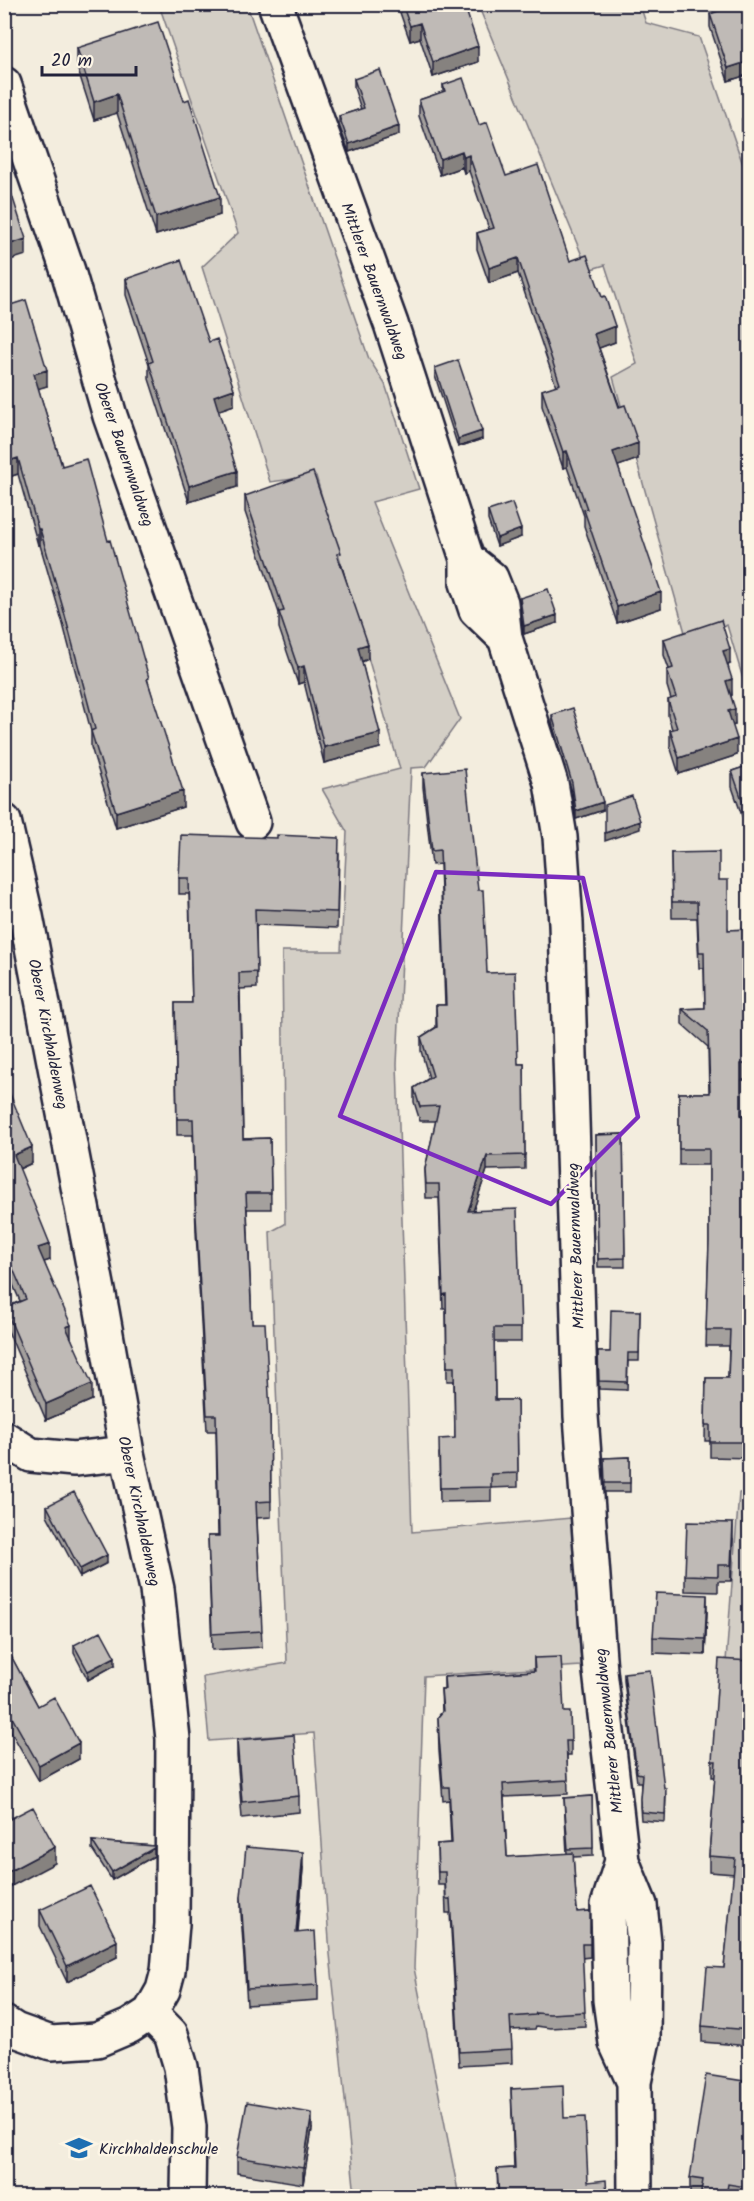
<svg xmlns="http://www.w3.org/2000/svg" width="754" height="2201" viewBox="0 0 754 2201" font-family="Kalam,sans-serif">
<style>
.green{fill:#d4cfc6;stroke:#7b7880;stroke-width:1.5}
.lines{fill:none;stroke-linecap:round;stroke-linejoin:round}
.minor-casing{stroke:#22223b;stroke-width:38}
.minor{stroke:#fcf5e5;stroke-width:33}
.wall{fill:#a4a09d;stroke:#22223b;stroke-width:1.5}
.shaded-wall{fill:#86827f;stroke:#22223b;stroke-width:1.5}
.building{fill:#bfbab6;stroke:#22223b;stroke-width:1.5}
.marked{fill:none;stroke:#7b2cbf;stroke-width:4.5;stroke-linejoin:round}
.labels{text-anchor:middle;stroke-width:5;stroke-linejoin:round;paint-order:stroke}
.street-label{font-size:16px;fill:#22223b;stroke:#fcf5e5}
.poi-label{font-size:16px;fill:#22223b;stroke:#fcf5e5;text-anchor:start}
</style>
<rect width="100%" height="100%" fill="#f3edde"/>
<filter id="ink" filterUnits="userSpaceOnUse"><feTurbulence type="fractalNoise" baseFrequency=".0167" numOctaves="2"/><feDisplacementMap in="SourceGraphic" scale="12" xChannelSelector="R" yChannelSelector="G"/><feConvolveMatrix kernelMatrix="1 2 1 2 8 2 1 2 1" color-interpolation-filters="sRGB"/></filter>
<g filter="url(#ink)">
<path class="green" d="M159 5H247L369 359 385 384 419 489 372 502 460 719 426 767 411 768 397 1064 412 1532 571 1518 581 1666 424 1676 414 1968 459 2196H355L330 1954 314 1733 209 1741 203 1677 287 1663 270 1232 285 1224 282 951H341L347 832 322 789 400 769 316 476 270 482 202 267 238 233Z
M478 5H640L646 23 699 37 749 182V699L727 625 686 636 613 377 637 364 605 265 588 270Z
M749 1491V1662L726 1661 739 1493Z"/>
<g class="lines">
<g class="minor-casing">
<path id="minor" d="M275 4 391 324 467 559 491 578 501 603 505 638
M4 84 68 271 110 416 253 822
M467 559V583L476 610 505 638 551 783 560 837 566 923 581 1416 600 1671 622 1861 640 1905 644 1943 643 2040 634 2082 635 2196
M4 821 26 916 102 1311 127 1453 157 1589 173 1739 172 1924 168 1971 163 1990 150 2013 130 2026 97 2040 51 2043 15 2030 4 2023
M4 1438 31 1455 74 1459 127 1453
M622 1861 608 1905 610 2000 616 2043 634 2082
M150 2013 171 2034 181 2067 189 2127 188 2196"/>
</g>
<use href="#minor" class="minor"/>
</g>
<path class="wall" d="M397 4H464L478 62 433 77 420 38 410 41Z
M750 4V74L728 81 710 27V14Z
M77 48 184 101 220 215 156 235 117 113 94 120 77 67Z
M354 79 399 135 349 152 339 125V116L361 109 354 88Z
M443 85 479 125 506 176 570 261 615 342 599 348 638 459 618 466 661 608 617 623 584 526V516L567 467 563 468 542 406V390L556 386 518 273 489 283 477 249V233L489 229 469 171 464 173 462 167 440 175 419 116V100L443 92Z
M750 116V154L742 132V119Z
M126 279 209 342 234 405 218 410 237 487 189 502 149 379V364L126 295Z
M4 307 47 386 38 388 62 466 108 541 149 685 183 807 116 828 91 747V731L63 624 40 545H38L18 474 6 478 4 472Z
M435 368 482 439 458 447 435 376Z
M245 496 341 563 368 659 362 662 380 748 324 763 304 682 298 684 279 628V613L245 512Z
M488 511 521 537 497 546 488 520Z
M520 598 557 623 524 634 520 606Z
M664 639 730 664 728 665 732 695H731L735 725H732L737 755 679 774 670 746V730L672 729 668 716V700L671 699 667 686V670L669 669 664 655Z
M552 715 603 810 576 819 572 792 552 723Z
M750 765V833H748L732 787V771Z
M423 773 487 973 518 1064H524L525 1169 487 1170 473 1211 521 1328V1342H494L495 1400H517L518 1487 491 1488V1501L440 1502 439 1453 455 1438 454 1381H447L446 1309H443L439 1198H426L425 1169 436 1121H420L414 1102V1088L429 1078 421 1051V1037L436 1027V1005H445L440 864 432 865 423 787Z
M671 853 719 880 728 930 750 929V1080H741V1115H750V1458L710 1457V1441H705L706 1378H728L729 1346H706L709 1243V1165H679V1093H709L708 1047 682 1024V1009L705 1008 704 968H699L697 918H672Z
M339 854 337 928 256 925 257 988 240 989 243 1139 270 1138 271 1209H247L252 1323 270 1412 271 1517 257 1518 262 1647 212 1650 208 1536H218L216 1431H207L196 1232 193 1135H177L175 1003H192L189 894H179V878Z
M4 1096 32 1163 19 1169 50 1260 44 1262 71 1338 92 1400 46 1420 5 1324V1308L20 1301 4 1264Z
M623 1134 625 1267H598L596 1135Z
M640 1311 639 1361H628L627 1390 599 1389 598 1352H610Z
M630 1457V1492H605L604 1458Z
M47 1506 107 1563 80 1577 47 1515Z
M733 1539 731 1581H718V1592L685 1591V1575Z
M707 1611 705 1655 653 1653V1637Z
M4 1643 38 1706 79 1759 39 1781 4 1719Z
M74 1645 115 1665 88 1680 74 1653Z
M534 1658 564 1712 571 1741V1755H567L568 1794 504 1797 507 1857 567 1854 564 1798 592 1796 593 1856 573 1857 577 1912 590 1911V1957L582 1958 585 2026 550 2028 536 2026 535 2029 511 2030 512 2063 459 2066 450 1913H446L445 1885H438L437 1844 451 1843 449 1800 443 1801 439 1750 438 1717 442 1712 441 1689H444V1677L534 1671Z
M750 1661V2046L702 2042V2026L724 1968 734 1874 709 1872V1856L715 1777H712V1761Z
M624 1673 664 1788 666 1796 665 1822 641 1820 640 1807 641 1782H637L624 1681Z
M237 1740 299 1796V1812L242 1818 237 1756Z
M92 1841 154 1846V1856L112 1880 92 1849Z
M303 1868 298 1933 318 1985V2000L247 2005 241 1913V1897Z
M40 1910 117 1957 67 1982 40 1926Z
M750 2082V2182L747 2196H701L690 2194V2178Z
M511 2089 564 2118 588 2182 607 2196H498L497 2169 514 2168Z
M312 2129 303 2184 237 2173V2157Z"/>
<path class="shaded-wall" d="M420 23V38L410 41V26Z
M478 46V62L433 77V62Z
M750 61V74L728 81V68Z
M117 94V113L94 120V102Z
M399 126V135L349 152V144Z
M462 151V167L440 175V159Z
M469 155V171L464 173V157Z
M220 197V215L156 235V217Z
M26 239V255L4 262V246Z
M518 258V273L489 283V268Z
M615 326V342L594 350V334Z
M47 370V386L34 390V374Z
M234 389V405L214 412V396Z
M482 431V439L458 447V439Z
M638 443V459L613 468V452Z
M567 451V467L563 468V452Z
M18 458V474L6 478V462Z
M237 471V487L189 502V486Z
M38 529H40V545H38Z
M521 529V537L497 546V538Z
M661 592V608L617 623V607Z
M557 615V623L524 634V626Z
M368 644V659L358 663V647Z
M730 649V664L723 667V651Z
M304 666V682L298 684V668Z
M732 679V695L726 697V681Z
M735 709V725L728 727V711Z
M380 733V748L324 763V747Z
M737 739V755L679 774V758Z
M183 791V807L116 828V812Z
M603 802V810L576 819V811Z
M640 821V829L605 841V833Z
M32 1147V1163L14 1171V1155Z
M487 1156V1170L468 1226V1211Z
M50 1244V1260L38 1264V1248Z
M71 1325V1341L66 1327Z
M92 1384V1400L46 1420V1404Z
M733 1523V1539L731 1581V1565Z
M107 1555V1563L80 1577V1569Z
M707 1595V1611L705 1655V1639Z
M115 1657V1665L88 1680V1671Z
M79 1743V1759L39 1781V1765Z
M55 1847V1863L4 1890V1874Z
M154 1848V1856L112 1880V1872Z
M303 1852V1868L296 1949V1933Z
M117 1941V1957L67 1982V1966Z
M312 2113V2129L303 2184V2168Z
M750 2166V2182L747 2196H746V2187Z"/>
<path class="building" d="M402 4H464L478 46 433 62 420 23 410 26Z
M738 4H750V61L728 68 710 14Z
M158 22 184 101 189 99 220 197 156 217 117 94 94 102 77 48Z
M380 70 399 126 349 144 339 116 364 108 354 79Z
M463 78 479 125 487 122 506 176 538 165 570 261 587 255 602 297 605 296 615 326 594 334 619 407 625 405 638 443 613 452 661 592 617 607 584 510 587 509 567 451 563 452 542 390 560 384 518 258 489 268 477 233 494 228 469 155 464 157 462 151 440 159 419 100 445 91 443 85Z
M750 116V141L742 119Z
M8 183 26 239 4 246V184Z
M181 260 209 342 217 339 234 389 214 396 237 471 189 486 149 363 153 361 126 279Z
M26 300 47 370 34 374 62 466 86 459 108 541 110 540 149 678 147 679 183 791 116 812 91 731 95 729 63 608 40 529H38L18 458 6 462 4 457V307Z
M458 360 482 431 458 439 435 368Z
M313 472 341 553 337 554 368 644 358 647 380 733 324 747 304 666 298 668 279 612 284 611 245 496Z
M512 503 521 529 497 538 488 511Z
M548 589 557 615 524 626 520 598Z
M721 620 730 649 723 651 732 679 726 681 735 709 728 711 737 739 679 758 670 730 677 728 668 700 676 697 667 670 673 668 664 639Z
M573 708 603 802 576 811 572 783 552 715Z
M750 765V817H748L732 771Z
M465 769 478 890H483L487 973 515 972 518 1064H524L525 1155 487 1156 468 1211 517 1209 521 1328H494L495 1400H517L518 1473 491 1474V1487L440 1488 439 1439 455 1438 454 1367H447L446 1294 443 1295 439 1184H426L425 1169 439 1106 420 1107 414 1088 433 1076 421 1037 437 1027 436 1005H446L440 850 432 851 423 773Z
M632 796 640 821 605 833V805Z
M181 835 277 838V835L339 838 337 912 255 909 257 972 239 973 243 1139 270 1138 271 1193H246L252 1323H265L270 1412 271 1501 256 1502 262 1631 212 1634 208 1536H219L216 1415H207L196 1216 193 1119H177L175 1003H192L189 878H179Z
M719 852V880H728V930L750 929V1064H741V1115H750V1442H710V1425H705L706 1378H728L730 1330H706L709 1242V1149H679V1093H710L708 1031 682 1009 705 1008 704 952H699L697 902H672L671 853Z
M10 1094 32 1147 14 1155 50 1244 38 1248 71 1325 66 1327 92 1384 46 1404 5 1308 26 1299 4 1248V1096Z
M623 1134 625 1258 598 1259 596 1135Z
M611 1310 640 1311 639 1353H628L627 1382 599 1381 598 1352H610Z
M630 1457V1483H605L604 1458Z
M74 1492 107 1555 80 1569 47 1506Z
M687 1522 733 1523 731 1565H718V1576L685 1575Z
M656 1593 707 1595 705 1639 653 1637Z
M101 1631 115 1657 88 1671 74 1645Z
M4 1643 38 1706 54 1697 79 1743 39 1765 4 1703Z
M561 1657 564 1712H570L571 1741H566L568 1780 503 1784 507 1857 573 1853 577 1912 590 1911V1944H582L585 2012 550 2014 536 2013 535 2015 510 2017 512 2049 459 2052 450 1899H446L445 1872H438L437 1844 452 1843 449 1787H443L439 1736 438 1717 443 1711 441 1689H445L444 1677 535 1671 534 1658Z
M719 1659 750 1661V2030L702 2026 707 1967 724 1968 735 1858 709 1856 716 1761H712Z
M650 1670 664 1788H666L665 1814 641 1812 640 1799 642 1774 637 1773 624 1673Z
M294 1735 299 1796 242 1802 237 1740Z
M592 1796 593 1848 568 1849 564 1798Z
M33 1807 55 1847 4 1874V1822Z
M92 1841 154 1846V1848L112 1872Z
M246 1847 303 1852 296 1933 315 1931 318 1985 247 1989 241 1897Z
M90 1886 117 1941 67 1966 40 1910Z
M706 2075 750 2082V2166L746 2187 728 2184 726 2196 701 2192 703 2180 690 2178Z
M563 2086 564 2118 585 2117 588 2182 606 2180 607 2196H499L497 2169 515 2168 511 2089Z
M247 2102 312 2113 303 2168 237 2157Z
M309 2190 339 2196H307Z"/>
</g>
<path class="marked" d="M436 872 583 878 638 1117 551 1204 340 1116Z"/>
<defs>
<g id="school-bare" transform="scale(2.07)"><path d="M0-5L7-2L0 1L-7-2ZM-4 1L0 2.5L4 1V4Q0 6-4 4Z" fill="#1f6fb2" stroke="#fcf5e5" stroke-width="2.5" paint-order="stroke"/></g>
</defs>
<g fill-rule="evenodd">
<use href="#school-bare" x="79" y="2148"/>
</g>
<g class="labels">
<g class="street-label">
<text transform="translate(375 281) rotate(70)" y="6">Mittlerer Bauernwaldweg</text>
<text transform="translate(125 454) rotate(71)" y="6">Oberer Bauernwaldweg</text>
<text transform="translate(49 1034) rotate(79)" y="6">Oberer Kirchhaldenweg</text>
<text transform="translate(575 1246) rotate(-92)" y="6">Mittlerer Bauernwaldweg</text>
<text transform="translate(140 1511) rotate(78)" y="6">Oberer Kirchhaldenweg</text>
<text transform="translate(608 1731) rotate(-96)" y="6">Mittlerer Bauernwaldweg</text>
</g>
<g class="poi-label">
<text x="99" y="2154">Kirchhaldenschule</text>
</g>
</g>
<rect width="754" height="2201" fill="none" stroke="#fcf5e5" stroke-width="24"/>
<rect x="12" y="12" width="730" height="2177" fill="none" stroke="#22223b" stroke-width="2" filter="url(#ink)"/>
<path d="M42 66v9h94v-9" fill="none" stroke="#22223b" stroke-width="3"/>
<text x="51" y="66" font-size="18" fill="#22223b" stroke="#fcf5e5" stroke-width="4.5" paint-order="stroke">20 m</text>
</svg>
